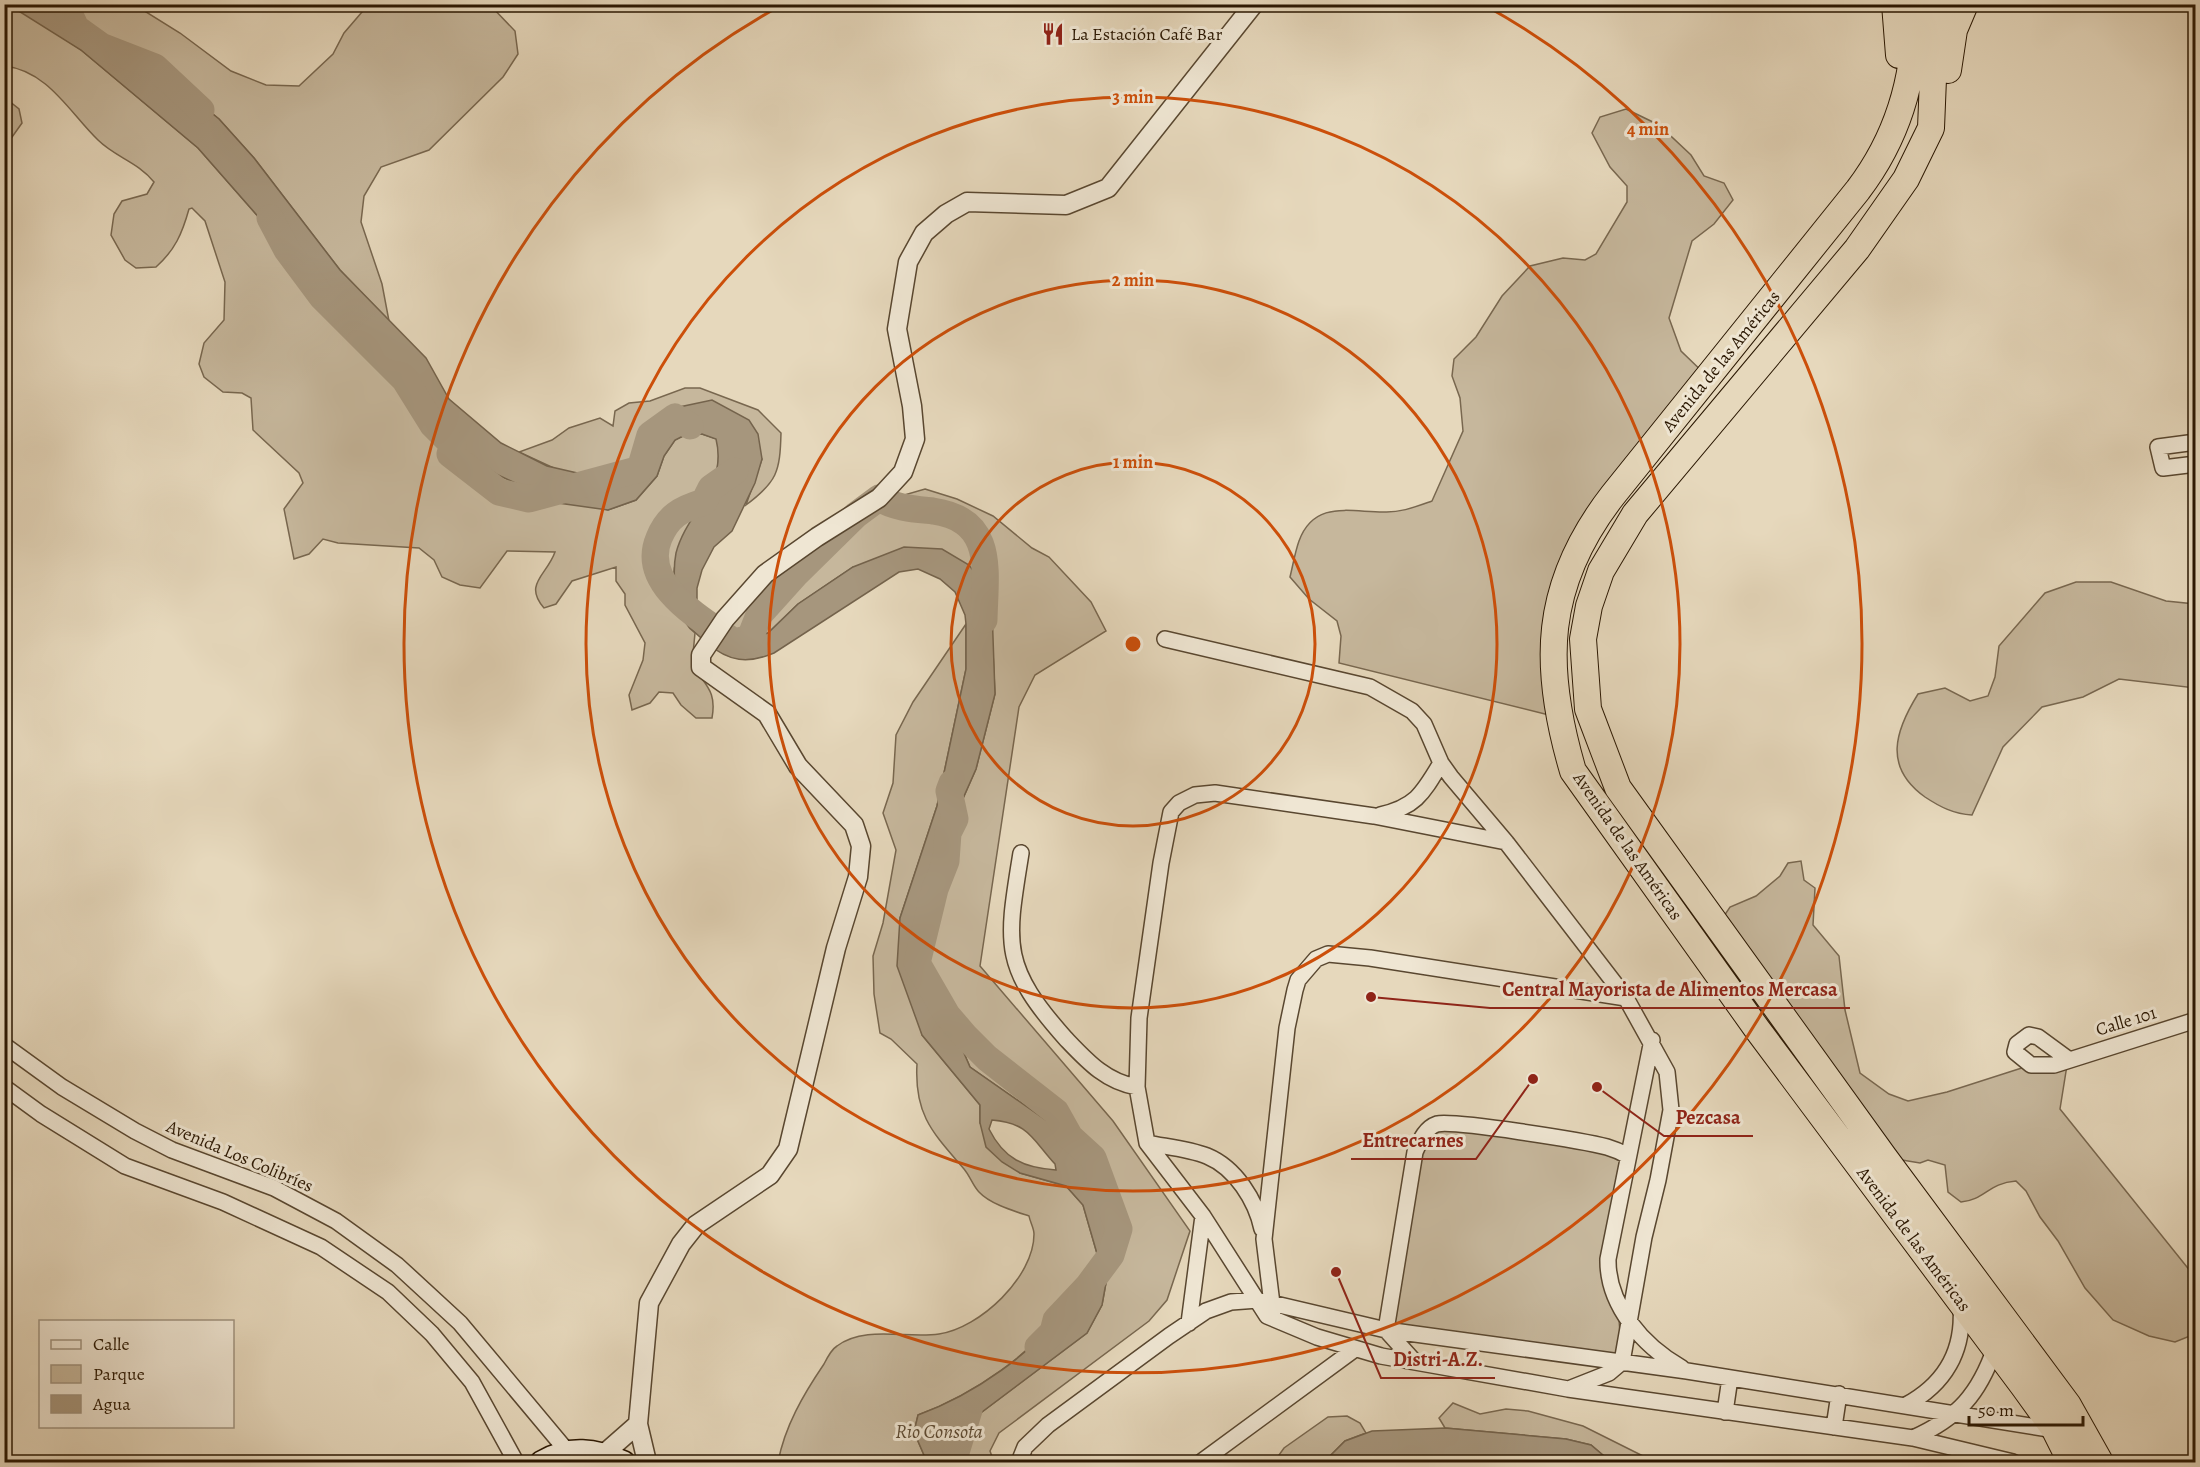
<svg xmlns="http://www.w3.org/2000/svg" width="2200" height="1467" viewBox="0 0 2200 1467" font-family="Alegreya,serif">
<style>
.green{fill:#c6b79c;stroke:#78674f;stroke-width:1.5}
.water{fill:#a6967d;stroke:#74634c;stroke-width:1.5;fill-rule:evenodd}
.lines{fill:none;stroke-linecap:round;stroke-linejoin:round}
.river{stroke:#a6967d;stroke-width:27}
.minor-casing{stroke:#594730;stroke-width:18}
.tertiary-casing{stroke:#594730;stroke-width:21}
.secondary-casing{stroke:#2a1702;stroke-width:24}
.trunk-casing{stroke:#2a1702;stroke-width:28}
.minor{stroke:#efe6d3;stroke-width:15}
.tertiary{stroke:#efe6d3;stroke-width:18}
.secondary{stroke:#efe6d3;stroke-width:21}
.trunk{stroke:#e6d8bc;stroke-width:26}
.ring{fill:none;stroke:#cc4f0a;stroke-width:3}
.labels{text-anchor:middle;stroke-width:6;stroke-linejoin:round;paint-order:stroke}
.poi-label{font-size:18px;fill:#2a1702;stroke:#efe6d3;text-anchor:start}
.street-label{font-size:18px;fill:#2a1702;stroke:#efe6d3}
.water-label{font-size:20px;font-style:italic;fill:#5c4a33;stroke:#efe6d3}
.centre{fill:#cc4f0a;stroke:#efe6d3;stroke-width:3}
.ring-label{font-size:18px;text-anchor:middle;font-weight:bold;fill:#cc4f0a;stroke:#efe6d3;stroke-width:6;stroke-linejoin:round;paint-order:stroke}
.leader{fill:none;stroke:#8f2418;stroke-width:2}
.callout-dot{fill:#8f2418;stroke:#efe6d3;stroke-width:2}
.callout-label{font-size:20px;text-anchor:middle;font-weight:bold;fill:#8f2418;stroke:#efe6d3;stroke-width:6;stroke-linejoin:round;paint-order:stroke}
</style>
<rect width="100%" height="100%" fill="#e6d8bc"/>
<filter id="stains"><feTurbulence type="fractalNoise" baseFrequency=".00333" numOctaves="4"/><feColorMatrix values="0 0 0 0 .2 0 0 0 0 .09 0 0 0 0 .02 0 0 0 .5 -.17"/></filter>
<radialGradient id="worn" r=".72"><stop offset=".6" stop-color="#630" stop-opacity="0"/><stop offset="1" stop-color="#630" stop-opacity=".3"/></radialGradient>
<path class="green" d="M5 5 27 14 81 50 198 148 335 304 372 335 433 425 453 445 498 475 608 510 636 500 657 476 664 456 675 440 685 435 702 434 717 439C731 501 653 538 679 606 683 617 685 626 695 633L692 664C705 686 717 690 712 718H696L681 705 673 693 659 692 650 703 632 710 629 695 643 660 645 643 625 605V594L616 581V567L572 581 556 604 544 608C523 584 547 575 555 552L507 551 480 588 460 585 442 577 434 560 419 548 338 543 323 539 309 554 294 559 284 509 303 483 299 473 253 430 251 398 242 393 223 392 204 377 199 364 204 343 224 320 225 282 205 221 192 208 189 209C182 234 175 250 156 267L136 268 125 260 111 235 114 214 122 201 147 194 154 182C138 162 115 157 98 140 70 113 48 71 5 66Z
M63 5H135L180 33 231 71 266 85 299 86 333 54 344 33 368 5H490L515 31 518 54 503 77 429 150 381 167 364 196 361 222 382 284 389 321 340 270 254 158 219 119 177 85Z
M4 97 19 109 22 123 5 147Z
M1626 109 1659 125 1691 155 1704 176 1724 183 1733 200 1714 224 1692 241 1669 318 1681 351 1709 378 1570 564 1561 718 1339 663 1341 636 1337 621 1309 599 1290 577C1293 565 1295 552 1299 541 1314 500 1350 512 1383 512 1400 513 1415 507 1432 501L1463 431 1460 398 1452 376 1454 359 1476 337 1502 296 1530 266 1563 258 1585 260 1596 254 1627 202V186L1610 167 1592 133 1600 117Z
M685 388H700L758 410 781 433C780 472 777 482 746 505L762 459 669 409 640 469 599 478 558 470 519 452 552 440 569 428 600 418 613 426 615 411 629 403 650 401Z
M925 489 957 499 993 516 1032 548 1049 557 1091 602 1106 631 1035 675 1019 707 980 966 1113 1121 1190 1231 1167 1300 1149 1321 999 1433 990 1451 994 1462H957L959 1443 978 1415 1087 1333 1102 1305 1111 1255V1208L1104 1185 1080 1155 1070 1137 970 1067 924 961V939L938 855 976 769 995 694 993 652 969 565 853 567 798 604 768 633 734 642 721 638 765 574 879 498H894Z
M2076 582H2111L2166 601 2195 604V688L2119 679 2083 697 2042 707 2003 747 1972 815C1954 814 1940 807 1925 797 1883 767 1895 731 1918 694L1945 688 1970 701 1988 696 1995 677 1999 646 2045 593Z
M966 624V669L937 806 900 918 922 1035 980 1105V1123L1020 1173 1066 1186 1083 1205 1098 1257C1089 1272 1079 1289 1069 1304 1034 1353 973 1395 918 1415L914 1432 927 1462H778C785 1426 803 1395 824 1364 827 1358 832 1349 837 1346 865 1325 907 1339 939 1334 980 1328 1034 1277 1034 1234 1034 1228 1030 1222 1029 1216 1014 1211 990 1204 979 1192 973 1186 970 1176 964 1169 933 1133 914 1115 917 1064L891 1039 880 1033 874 994 873 956 883 923 896 850 883 813 893 783 896 735 913 702Z
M1801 861 1804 880 1815 888 1813 925 1839 956 1845 1010 1860 1073 1889 1094 1908 1101 1947 1092 2031 1065 2068 1059 2060 1109 2195 1277V1334L2175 1342 2149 1336 2113 1320 2085 1288 2058 1241 2040 1217 2026 1191 2016 1181C1988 1183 1985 1200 1961 1202L1948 1192 1945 1165 1928 1160 1920 1163 1884 1157 1718 925 1730 907 1756 896 1780 876 1788 863Z
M1438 1124 1628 1156 1608 1259 1618 1305 1622 1362 1386 1330 1415 1152Z
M1453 1403 1480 1414 1506 1409 1528 1411 1583 1426 1655 1462H1611L1591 1445 1566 1439 1445 1428 1439 1418Z
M1347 1416 1360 1423 1366 1433 1345 1441 1324 1462H1274L1284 1448 1328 1417Z
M1478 1456 1507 1458 1526 1462H1428Z"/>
<path class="water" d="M9 5H63L177 85 219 119 254 158 340 270 426 358 449 399 501 443 547 466 599 478 640 468 670 409 712 400 749 420 758 434 762 459 755 483 732 531 714 547 702 570 697 588V610L721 638 734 642 768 633 798 604 853 567 904 547 942 549 969 565 985 586 992 609 995 694 976 769 938 855 924 939V961L970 1067 1070 1137 1080 1155 1104 1185 1111 1208V1255L1102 1305 1087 1333 978 1415 959 1443 957 1462H927L914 1432 918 1415C973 1395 1035 1353 1069 1304 1079 1289 1089 1272 1098 1257L1083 1205 1066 1186 1020 1173 1002 1162 986 1147 980 1123V1105L922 1035 897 966 900 918 937 806 966 669V624L965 615 955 592 940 579 918 569 899 572 774 653C748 664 729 662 707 643 684 624 677 616 675 586 674 576 674 563 676 553 687 511 728 488 716 439L702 434 685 435 675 440 664 456 657 476 636 500 608 510 558 503 498 475 453 445 433 425 372 335 335 304 198 148 81 50ZM992 1120C1029 1123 1032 1139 1055 1164L1056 1170C1024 1168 1004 1159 989 1129Z
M1445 1428 1566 1439 1591 1445 1611 1462H1526L1507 1458 1478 1456 1428 1462H1324L1345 1441 1372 1431Z"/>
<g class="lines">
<path class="river" d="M65 4 76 28 101 46 155 67 201 110
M270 218 287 250 322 297 405 380 433 425 453 445 450 454 499 492 529 499 640 469 650 435 675 417 690 426
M735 471 711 488 704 502C681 509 668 516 659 538 639 585 702 619 734 642L750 638 759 615 795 575 856 515 879 498C895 508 914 509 933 511 996 520 985 571 984 620
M952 783 949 791 955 819 948 833 946 861 935 889 917 963 947 1015 965 1036 987 1058 1056 1112 1070 1137 1093 1158 1119 1229 1111 1255 1088 1286 1056 1320 1053 1332 1038 1347
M953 1462 969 1410"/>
<g class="minor-casing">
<path id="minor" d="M2196 442 2158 447 2163 468 2196 464
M1165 639 1370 687 1412 711 1424 724 1441 763 1451 777 1506 842 1626 998 1667 1072 1671 1110 1658 1180 1644 1237 1622 1362 1609 1373 1571 1388
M1380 815C1416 807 1423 793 1441 763
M1506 842 1374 816 1215 793 1195 795 1179 803 1171 812 1161 863 1139 1018 1137 1087 1147 1143 1203 1216 1267 1316 1317 1337 1381 1356 1568 1389 1913 1438 2013 1462
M1021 853C1006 945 1001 966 1066 1039 1087 1061 1106 1082 1137 1087
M1652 1040 1608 1259C1607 1305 1643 1346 1682 1368
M4 1045 62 1087 135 1131 172 1150 274 1188 336 1221 397 1265 460 1323 567 1451
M2068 1059 2038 1037 2029 1035 2017 1044 2015 1052 2031 1065H2054L2196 1020
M4 1087 41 1114 125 1166 223 1202 321 1247 388 1292 432 1334 472 1382 516 1462
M1147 1143C1167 1147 1189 1149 1207 1156 1236 1168 1256 1201 1262 1229
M1273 1312 1264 1239 1287 1028 1295 990 1298 980 1316 959 1328 954 1370 958 1626 998
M1189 1323 1203 1216
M1386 1330 1415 1152C1420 1141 1425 1128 1437 1124 1454 1120 1585 1141 1607 1147 1614 1149 1621 1152 1628 1156
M1386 1330 1414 1361
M1906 1405C1945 1384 1964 1351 1961 1307
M1725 1412 1730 1378
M1834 1427 1839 1394
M1913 1438C1958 1418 1979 1394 1995 1348
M1019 1462 1025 1447 1048 1425 1169 1336 1206 1311 1231 1302 1258 1300 1386 1330 1687 1371 2055 1430
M1201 1462 1355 1349"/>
</g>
<g class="tertiary-casing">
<path id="tertiary" d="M605 1453 638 1424
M647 1462 638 1424 649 1303 681 1244 696 1225 770 1175 788 1149 836 948 858 877 861 846 854 825 798 766 767 714 701 667V655L725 619 765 574 817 537 879 498 903 472 915 439 912 406 897 329 908 262 924 233 946 214 967 202 1066 205 1108 188 1254 4"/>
</g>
<g class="secondary-casing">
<path id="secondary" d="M541 1462C569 1445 596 1449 624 1462"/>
</g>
<g class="trunk-casing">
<path id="trunk" d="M1895 4 1899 55
M1915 4C1917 72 1899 136 1858 190L1613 495C1543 585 1542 666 1573 771L1757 1029 2024 1387 2055 1430 2071 1462
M1940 4 1935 29 1931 128 1906 179 1857 249 1635 514 1601 571 1589 606 1583 639 1588 709 1618 788 1884 1157 2068 1405 2100 1462
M1948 70 1954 30 1965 4"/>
</g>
<use href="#minor" class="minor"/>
<use href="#tertiary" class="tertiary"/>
<use href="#secondary" class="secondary"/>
<use href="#trunk" class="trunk"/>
</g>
<g class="ring">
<circle cx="1133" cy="644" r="182"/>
<circle cx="1133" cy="644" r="364"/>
<circle cx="1133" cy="644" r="547"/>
<path d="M1486 6A729 729 0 1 1 780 6"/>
</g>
<defs>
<g id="restaurant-bare" transform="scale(1.8)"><path d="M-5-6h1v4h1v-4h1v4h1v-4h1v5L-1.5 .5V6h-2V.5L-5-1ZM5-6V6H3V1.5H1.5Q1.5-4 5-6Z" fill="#8f2418" stroke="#efe6d3" stroke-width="2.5" paint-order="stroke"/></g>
</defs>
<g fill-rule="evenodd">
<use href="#restaurant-bare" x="1053" y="34"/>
</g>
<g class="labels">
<g class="poi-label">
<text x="1071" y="40">La Estación Café Bar</text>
</g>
<g class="street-label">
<text transform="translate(1721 361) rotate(-51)" y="6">Avenida de las Américas</text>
<text transform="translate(1628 846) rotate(55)" y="6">Avenida de las Américas</text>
<text transform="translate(2126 1021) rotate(-17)" y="6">Calle 101</text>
<text transform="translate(240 1156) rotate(23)" y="6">Avenida Los Colibríes</text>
<text transform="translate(1914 1239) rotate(53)" y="6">Avenida de las Américas</text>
</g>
<g class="water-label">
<text x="939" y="1438">Rio Consota</text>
</g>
</g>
<circle cx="1133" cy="644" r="9" class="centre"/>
<g class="ring-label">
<text x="1133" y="103">3 min</text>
<text x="1648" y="135">4 min</text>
<text x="1133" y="286">2 min</text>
<text x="1133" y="468">1 min</text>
</g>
<path class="leader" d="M1371 997L1490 1008H1850M1597 1087L1664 1136H1753M1533 1079L1476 1159H1351M1336 1272L1381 1378H1495"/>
<g class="callout-dot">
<circle cx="1371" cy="997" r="6"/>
<circle cx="1597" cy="1087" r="6"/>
<circle cx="1533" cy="1079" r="6"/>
<circle cx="1336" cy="1272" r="6"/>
</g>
<g class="callout-label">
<text x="1670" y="996">Central Mayorista de Alimentos Mercasa</text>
<text x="1708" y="1124">Pezcasa</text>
<text x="1413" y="1147">Entrecarnes</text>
<text x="1438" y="1366">Distri-A.Z.</text>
</g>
<rect width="2200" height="1467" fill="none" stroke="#e6d8bc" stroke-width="24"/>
<rect x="6" y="6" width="2188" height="1455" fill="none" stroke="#2a1702" stroke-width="3"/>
<rect x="12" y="12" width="2176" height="1443" fill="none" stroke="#2a1702" stroke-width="1.5"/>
<rect x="39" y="1320" width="195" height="108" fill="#efe6d3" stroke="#a0937f" stroke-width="1.5"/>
<rect x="51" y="1340" width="30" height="9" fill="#efe6d3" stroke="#a0937f" stroke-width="1.5"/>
<text x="93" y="1350" font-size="18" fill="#2a1702">Calle</text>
<rect x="51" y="1365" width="30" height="18" fill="#c6b79c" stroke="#a0937f" stroke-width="1.5"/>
<text x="93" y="1380" font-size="18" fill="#2a1702">Parque</text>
<rect x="51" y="1395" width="30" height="18" fill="#a6967d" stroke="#a0937f" stroke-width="1.5"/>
<text x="93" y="1410" font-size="18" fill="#2a1702">Agua</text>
<path d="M1969 1416v9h114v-9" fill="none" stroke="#2a1702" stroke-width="3"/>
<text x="1978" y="1416" font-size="18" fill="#2a1702" stroke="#efe6d3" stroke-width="4.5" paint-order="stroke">50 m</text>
<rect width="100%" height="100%" filter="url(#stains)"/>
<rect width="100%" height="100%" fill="url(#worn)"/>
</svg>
